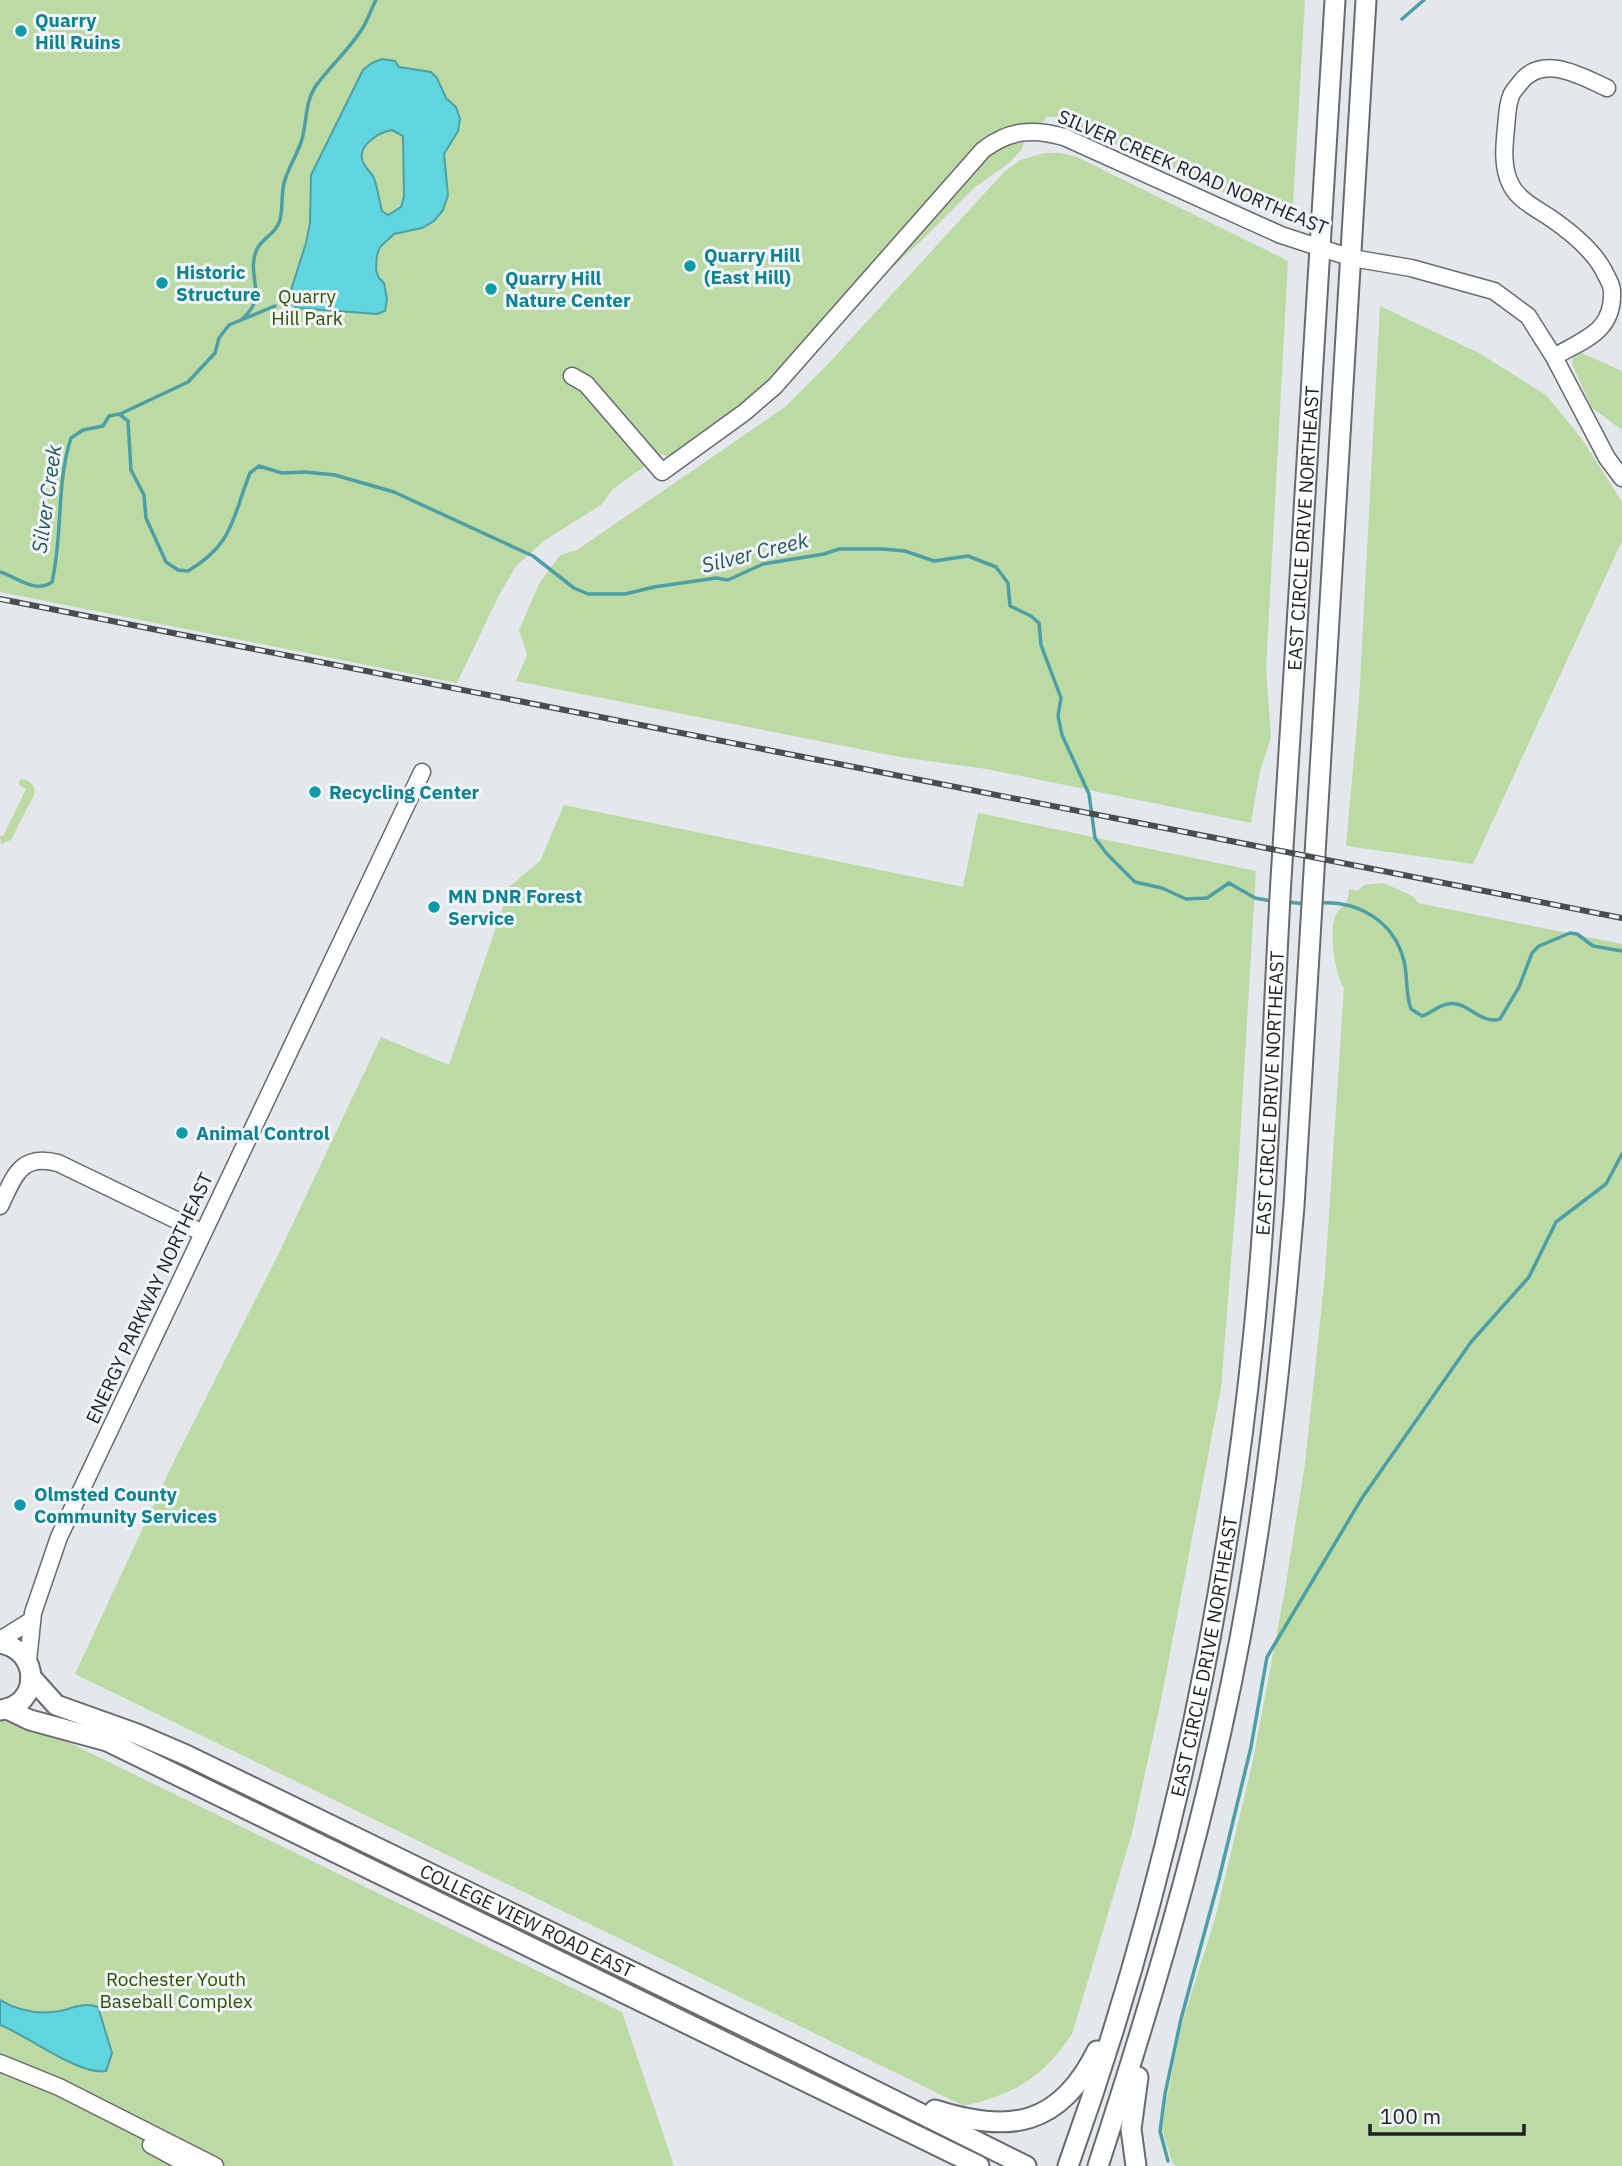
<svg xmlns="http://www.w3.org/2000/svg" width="1622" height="2166" viewBox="0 0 1622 2166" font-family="'IBM Plex Sans',sans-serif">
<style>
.green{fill:#bcdaa4}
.water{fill:#61d5dd;stroke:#4d9fa5;stroke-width:2;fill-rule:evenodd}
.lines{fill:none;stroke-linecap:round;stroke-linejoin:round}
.stream{stroke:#4d9fa5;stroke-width:3.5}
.minor-casing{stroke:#676a6e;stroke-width:19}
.major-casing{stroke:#676a6e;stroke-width:23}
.minor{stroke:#fff;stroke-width:16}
.major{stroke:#fff;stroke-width:19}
.rail-casing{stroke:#4a4d4e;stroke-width:6}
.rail{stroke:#f1f5fa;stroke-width:3.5;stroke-dasharray:10;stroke-linecap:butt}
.culture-dot{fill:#0f9aa8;stroke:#f1f5fa;stroke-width:2.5}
.labels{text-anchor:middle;stroke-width:6;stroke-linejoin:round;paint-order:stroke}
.culture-label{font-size:19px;font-weight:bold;fill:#0d838f;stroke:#f1f5fa;text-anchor:start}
.street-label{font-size:19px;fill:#1e2021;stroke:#f1f5fa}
.park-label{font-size:19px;fill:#305102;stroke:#f1f5fa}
.water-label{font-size:21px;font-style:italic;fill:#25585b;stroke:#f1f5fa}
</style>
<rect width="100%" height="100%" fill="#e4e8ec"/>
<path class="green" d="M0 0H1305L1292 221 1235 198 1055 117H1046L1044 121 1027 133 1022 149 1008 164 975 187 921 241 759 391 729 415 669 457 662 454 613 489 601 505 545 540 516 566 500 593 457 683 0 592Z
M1045 153H1060L1077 157 1288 261 1266 669 1271 737 1260 771 1251 823 986 769 900 757 516 681 527 655 519 630 539 584 560 555 577 550 785 407 828 364 1004 172 1020 160Z
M1380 306 1479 353 1546 395 1582 439 1622 502V541L1473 864 1346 846 1359 701Z
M1582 353 1622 371V430L1591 407 1572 364 1573 357Z
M22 779C31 781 34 784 35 793L11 840 1 844 0 836H3L26 789 19 785V781Z
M564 805 963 887 978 813 1256 871 1238 1173 1221 1388 1161 1700 1132 1833 1072 2034C1042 2079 1015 2093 964 2106L75 1674 174 1461 278 1255 381 1037 449 1065 510 886 540 861Z
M1384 883 1414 897 1418 903 1622 944V2166H1176L1172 2162 1162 2129 1167 2097 1182 2023 1215 1919 1252 1765 1285 1590 1305 1464 1325 1275 1344 988C1335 975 1329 932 1335 917 1340 904 1348 910 1349 889L1358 891 1364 885Z
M0 1709 622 2012 674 2166H0Z"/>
<path class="water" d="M382 59 395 61 399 67 431 72 437 78 446 98 456 107 460 119 458 131 444 154 448 195 443 210 434 221 422 228 394 234 380 247 377 255 376 270 379 278 384 283 387 299 385 311 377 314 297 308 291 303 290 293 306 243 310 223 311 175 363 70 372 63ZM392 130 403 136 404 196 401 207 388 215 382 211C379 200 378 189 374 178 371 172 367 170 364 164 354 147 379 132 392 130Z
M0 2000C19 2011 38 2015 60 2011 73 2008 85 2002 98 2007L112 2053 106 2071C79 2076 27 2035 0 2025Z"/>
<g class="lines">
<path class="stream" d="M1402 19 1424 0
M243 318C269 296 245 275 257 249 263 237 276 234 280 220 283 208 281 195 284 183 288 167 298 154 302 139 307 121 305 103 315 87 329 67 349 50 362 29 368 20 371 9 376 0
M120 414 188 382 215 353 219 338 229 325 275 306
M0 572C17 577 35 594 52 582 63 535 56 484 71 438L83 430 103 426 109 416 119 414 128 421 131 470 144 495 146 518 166 562 178 570 188 571C234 544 232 518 250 473L259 466 282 473 305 472 335 475 394 492 533 556 574 588 588 594H625L654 587 716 578 728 580 763 564 824 554 839 549H883L905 551 934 561 968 556 996 567 1008 583 1010 606 1031 616 1039 623 1041 645 1061 698 1058 716 1062 735 1089 794 1095 838 1107 854 1135 882 1162 888 1186 899 1207 898 1229 883 1255 898 1272 901
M1287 902 1307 904
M1318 903C1358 900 1394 921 1404 961 1408 977 1405 992 1411 1009L1422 1016C1431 1013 1439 1005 1448 1004 1468 1000 1479 1025 1500 1019L1519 987 1532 953 1539 946 1570 933 1577 934 1593 946 1622 951
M1168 2161 1160 2131 1165 2094 1181 2019 1219 1879 1251 1747 1267 1657 1362 1498 1471 1342 1529 1277 1556 1222 1606 1184 1622 1154"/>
<g class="minor-casing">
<path id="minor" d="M1554 357C1584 339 1614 332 1612 291 1612 284 1607 278 1604 271 1593 250 1572 233 1552 219 1539 210 1518 200 1511 185 1502 168 1504 147 1506 128 1507 118 1507 105 1511 96 1512 92 1517 87 1520 83 1542 53 1581 76 1607 88
M572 376 586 384 662 472 745 412 775 386 983 150C1009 130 1033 128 1064 137L1281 235 1352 258 1411 268 1494 291 1528 316 1554 357 1607 458 1622 478
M0 1206C14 1177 20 1153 58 1163L203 1233
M0 1640 32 1620
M28 1661 33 1613 59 1537 422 772
M0 2063 59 2087 215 2166
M151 2145 190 2166"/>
</g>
<g class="major-casing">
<g id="major">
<path d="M0 1643C41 1650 41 1706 0 1710"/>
<path id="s1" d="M31 1677 56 1705 137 1734 186 1755 789 2048 1026 2166"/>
<path d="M7 1709 30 1720 107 1741 979 2166"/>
<path d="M935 2110C1010 2134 1060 2126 1097 2051"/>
<path id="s2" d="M1068 2166C1163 1901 1224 1621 1253 1341 1269 1187 1272 1033 1281 879 1299 586 1319 293 1335 0"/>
<path d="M1098 2166C1159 1979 1215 1789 1248 1594 1270 1466 1283 1336 1294 1206L1366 0"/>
<path d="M1136 2166 1131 2129 1138 2077"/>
</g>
</g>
<use href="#minor" class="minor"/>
<use href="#major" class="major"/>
<g class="rail-casing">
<path id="rail" d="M0 599 1622 918"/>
</g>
<use href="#rail" class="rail"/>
</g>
<g class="culture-dot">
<circle cx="21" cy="31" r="7"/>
<circle cx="690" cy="266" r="7"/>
<circle cx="162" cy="283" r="7"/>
<circle cx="491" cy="289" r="7"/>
<circle cx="315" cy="792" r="7"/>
<circle cx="434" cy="907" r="7"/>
<circle cx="182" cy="1133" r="7"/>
<circle cx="20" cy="1505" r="7"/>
</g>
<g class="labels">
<g class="culture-label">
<text x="35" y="27">Quarry<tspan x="35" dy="22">Hill Ruins</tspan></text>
<text x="704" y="262">Quarry Hill<tspan x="704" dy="22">(East Hill)</tspan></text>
<text x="176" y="279">Historic<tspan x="176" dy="22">Structure</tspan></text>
<text x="505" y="285">Quarry Hill<tspan x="505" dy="22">Nature Center</tspan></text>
<text x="329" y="799">Recycling Center</text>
<text x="448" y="903">MN DNR Forest<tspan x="448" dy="22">Service</tspan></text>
<text x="196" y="1140">Animal Control</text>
<text x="34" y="1501">Olmsted County<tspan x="34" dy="22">Community Services</tspan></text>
</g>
<g class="street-label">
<text transform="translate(1193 172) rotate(23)" y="7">SILVER CREEK ROAD NORTHEAST</text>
<text dy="7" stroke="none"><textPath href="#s2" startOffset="1662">EAST CIRCLE DRIVE NORTHEAST</textPath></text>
<text dy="7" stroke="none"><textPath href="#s2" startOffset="1096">EAST CIRCLE DRIVE NORTHEAST</textPath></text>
<text transform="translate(149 1298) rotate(-65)" y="7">ENERGY PARKWAY NORTHEAST</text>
<text dy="7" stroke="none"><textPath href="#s2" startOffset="528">EAST CIRCLE DRIVE NORTHEAST</textPath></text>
<text dy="7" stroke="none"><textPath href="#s1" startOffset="556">COLLEGE VIEW ROAD EAST</textPath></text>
</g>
<g class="park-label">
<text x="307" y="303">Quarry<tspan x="307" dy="22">Hill Park</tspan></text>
<text x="176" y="1986">Rochester Youth<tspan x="176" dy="22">Baseball Complex</tspan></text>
</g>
<g class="water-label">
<text transform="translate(47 499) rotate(-82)" y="7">Silver Creek</text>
<text transform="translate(755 553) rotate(-14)" y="7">Silver Creek</text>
</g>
</g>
<path d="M1370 2124v10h154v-10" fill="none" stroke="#1e2021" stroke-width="3.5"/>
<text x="1380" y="2124" font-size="21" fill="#1e2021" stroke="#f1f5fa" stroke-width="5" paint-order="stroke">100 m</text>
</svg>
